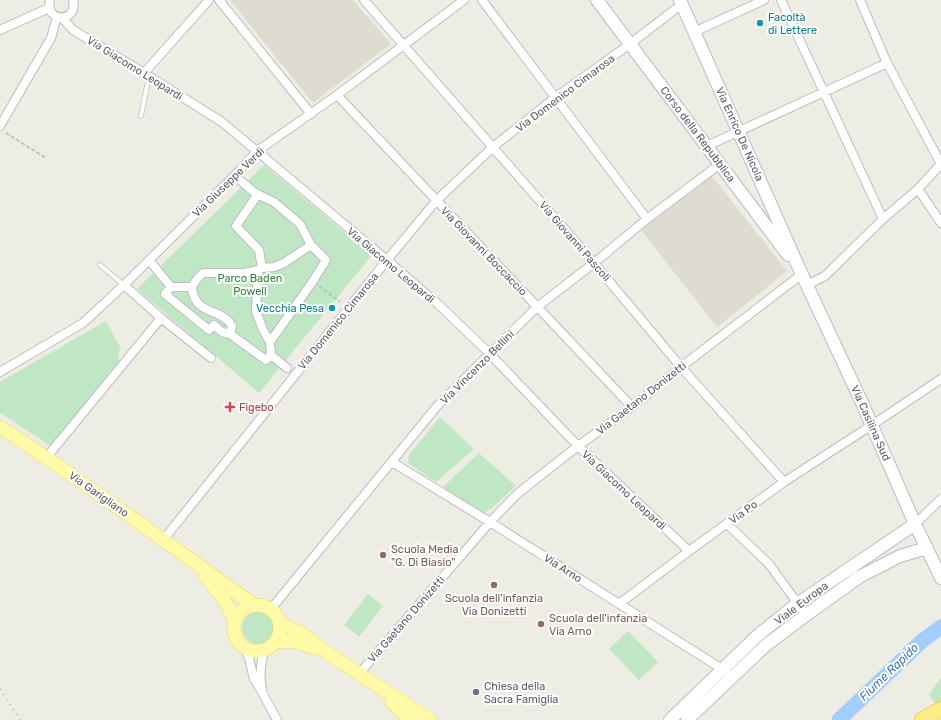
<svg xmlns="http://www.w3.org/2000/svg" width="941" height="720" viewBox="0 0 941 720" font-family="Rubik,sans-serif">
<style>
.education{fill:#dedcd1}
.green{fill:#bfe7c3}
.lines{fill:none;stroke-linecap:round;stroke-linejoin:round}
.river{stroke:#a2cdff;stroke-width:15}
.lane-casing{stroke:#bbbcc2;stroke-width:5.5}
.street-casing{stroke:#bbbcc2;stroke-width:10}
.secondary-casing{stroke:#b9bbc2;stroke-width:14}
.primary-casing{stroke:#f4d856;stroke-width:14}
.highway-casing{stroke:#f1be00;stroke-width:16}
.path{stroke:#98c8ab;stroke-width:1.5;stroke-dasharray:4 2;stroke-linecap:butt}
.lane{stroke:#fff;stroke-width:4}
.street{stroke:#fff;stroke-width:8}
.secondary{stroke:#fff;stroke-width:12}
.primary{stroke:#fffaa7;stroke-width:13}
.highway{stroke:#ffed89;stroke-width:15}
.rail{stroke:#b4b5b5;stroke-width:2.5;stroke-dasharray:1 5;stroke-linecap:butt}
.culture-dot{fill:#0f9aa8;stroke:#fff;stroke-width:1.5}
.health-dot{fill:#e0444e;stroke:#fff;stroke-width:1.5}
.education-dot{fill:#8d6e63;stroke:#fff;stroke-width:1.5}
.worship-dot{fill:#6b7280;stroke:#fff;stroke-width:1.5}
.labels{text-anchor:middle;stroke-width:4;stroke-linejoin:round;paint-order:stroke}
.culture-label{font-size:11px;fill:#0d838f;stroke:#fff;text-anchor:start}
.street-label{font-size:11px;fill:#5b5e64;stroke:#fff}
.park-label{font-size:11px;fill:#32843f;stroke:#fff}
.health-label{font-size:11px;fill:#be3a42;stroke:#fff;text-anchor:start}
.education-label{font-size:11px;fill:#785e54;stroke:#fff;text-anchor:start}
.worship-label{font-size:11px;fill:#5b616d;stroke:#fff;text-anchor:start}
.water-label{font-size:12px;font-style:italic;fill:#4275c6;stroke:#fff}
</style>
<rect width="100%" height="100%" fill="#eeede3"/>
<path class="education" d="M230 0H353L391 44 313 103Z
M711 175 787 271 717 327 641 230Z"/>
<path class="green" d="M264 165 372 255 259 393 137 289Z
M106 321 120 347 118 362 51 446 0 413V382Z
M440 417 474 449 436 482 408 463 409 455Z
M479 453 516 486 492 508 483 513 443 487Z
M368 594 383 606 359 637 344 625Z
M242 628a16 16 0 1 1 32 0a16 16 0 1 1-32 0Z
M628 631 658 662 639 680 609 649Z
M941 678V710L929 695Z"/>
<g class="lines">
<path class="river" d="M839 720 922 641 941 627"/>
<g class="lane-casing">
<path id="lane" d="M141 116 149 76
M100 265 124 285"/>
</g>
<g class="street-casing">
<path id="street" d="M50 0C44 23 79 23 73 0
M219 0 311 114
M364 0 588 256 681 367 784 482
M482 0 647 219
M781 0 883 219
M860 0 887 63 941 164
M62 18 73 30 144 73 222 122 387 260 438 304 490 354 578 446 689 551
M0 30 49 8
M694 32 764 0
M144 73 209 0
M337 95 632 407
M0 126 51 38 57 17
M707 146 887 63
M918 189 941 223
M258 194 236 226 259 250 262 268
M153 265 171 287H192L197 279 203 273H245L258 270 262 268 274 267 284 263 311 245 300 224 274 202 255 193 241 181
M258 270 256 311 263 330 270 342 271 355 287 368
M124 285 161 318 211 358
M807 285 825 276 883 219 918 189 941 164
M171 287 165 294 209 330 214 325 222 332 230 334
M192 287C194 316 221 307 232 326L230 334 266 360 271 355
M270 342 313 281 326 260 311 245
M0 372 83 323 124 285 239 171 256 152 337 95 464 0
M46 458 161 318
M392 462 490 522 722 669 732 677
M727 524 769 564 806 615
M915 524 941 499
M164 539 387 260 436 201 493 147 556 97 630 44 682 4
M619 604 689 551 784 482 872 425 941 379
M271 609 438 405 537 307 594 263 647 219 720 164
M245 649 249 658 254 679 262 692 277 720
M359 674 490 522 517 494 578 446 632 407 681 367 802 274
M262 689C259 675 261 664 264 651"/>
</g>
<g class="secondary-casing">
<path id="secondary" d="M597 0 788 255
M680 0 799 268 863 405 915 524 941 578
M670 720 757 636 797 604 915 524
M687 720 765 646 806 615 859 577 900 556 927 548"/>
</g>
<g class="primary-casing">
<path id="primary" d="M0 427C87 484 170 545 254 605
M205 575 225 601 235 621
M234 628a23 23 0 1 1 46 0a23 23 0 1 1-46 0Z
M280 623 301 633 326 652 430 720
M276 642 294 641 315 648
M392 703 411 720"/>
</g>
<g class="highway-casing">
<path id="highway" d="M922 720 941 709"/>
</g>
<path class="path" d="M6 133 46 158
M319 286 340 302"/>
<use href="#lane" class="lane"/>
<use href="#street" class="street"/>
<use href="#secondary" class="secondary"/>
<use href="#primary" class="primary"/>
<use href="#highway" class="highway"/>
<path class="rail" d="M0 689 20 720"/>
</g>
<g class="culture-dot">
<circle cx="760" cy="23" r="4"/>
<circle cx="332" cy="308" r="4"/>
</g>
<path class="health-dot" d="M228 401h4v4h4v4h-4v4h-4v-4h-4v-4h4z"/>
<g class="education-dot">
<circle cx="383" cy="555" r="4"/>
<circle cx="494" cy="585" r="4"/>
<circle cx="541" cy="624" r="4"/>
</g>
<circle class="worship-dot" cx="476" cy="692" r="4"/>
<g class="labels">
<g class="culture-label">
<text x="768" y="21">Facoltà<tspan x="768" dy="13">di Lettere</tspan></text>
<text x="324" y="312" text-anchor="end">Vecchia Pesa</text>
</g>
<g class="street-label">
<text transform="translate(135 68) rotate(32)" y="4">Via Giacomo Leopardi</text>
<text transform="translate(565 93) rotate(-37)" y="4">Via Domenico Cimarosa</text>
<text transform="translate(698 134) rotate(53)" y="4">Corso della Repubblica</text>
<text transform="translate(740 134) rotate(66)" y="4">Via Enrico De Nicola</text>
<text transform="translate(228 182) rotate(-44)" y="4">Via Giuseppe Verdi</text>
<text transform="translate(575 241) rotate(49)" y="4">Via Giovanni Pascoli</text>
<text transform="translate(484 251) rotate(46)" y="4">Via Giovanni Boccaccio</text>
<text transform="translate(391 265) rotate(40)" y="4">Via Giacomo Leopardi</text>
<text transform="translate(338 321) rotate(-51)" y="4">Via Domenico Cimarosa</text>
<text transform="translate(477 367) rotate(-45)" y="4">Via Vincenzo Bellini</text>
<text transform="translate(641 398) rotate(-38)" y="4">Via Gaetano Donizetti</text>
<text transform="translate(871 423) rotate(66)" y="4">Via Casilina Sud</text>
<text transform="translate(624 490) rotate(43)" y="4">Via Giacomo Leopardi</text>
<text transform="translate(99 494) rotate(35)" y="4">Via Garigliano</text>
<text transform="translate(743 512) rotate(-36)" y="4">Via Po</text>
<text transform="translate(563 568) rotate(33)" y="4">Via Arno</text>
<text transform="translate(801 603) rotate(-37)" y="4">Viale Europa</text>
<text transform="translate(406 619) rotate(-49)" y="4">Via Gaetano Donizetti</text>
</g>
<g class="park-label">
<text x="250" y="282">Parco Baden<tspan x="250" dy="13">Powell</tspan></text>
</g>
<g class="health-label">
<text x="239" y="411">Figebo</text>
</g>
<g class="education-label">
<text x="391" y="553">Scuola Media<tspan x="391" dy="13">"G. Di Biasio"</tspan></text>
<text x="494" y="602" text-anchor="middle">Scuola dell'infanzia<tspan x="494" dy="13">Via Donizetti</tspan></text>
<text x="549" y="622">Scuola dell'infanzia<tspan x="549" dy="13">Via Arno</tspan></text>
</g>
<g class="worship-label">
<text x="484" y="690">Chiesa della<tspan x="484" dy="13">Sacra Famiglia</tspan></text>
</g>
<g class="water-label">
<text transform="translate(889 672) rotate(-44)" y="4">Fiume Rapido</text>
</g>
</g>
</svg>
